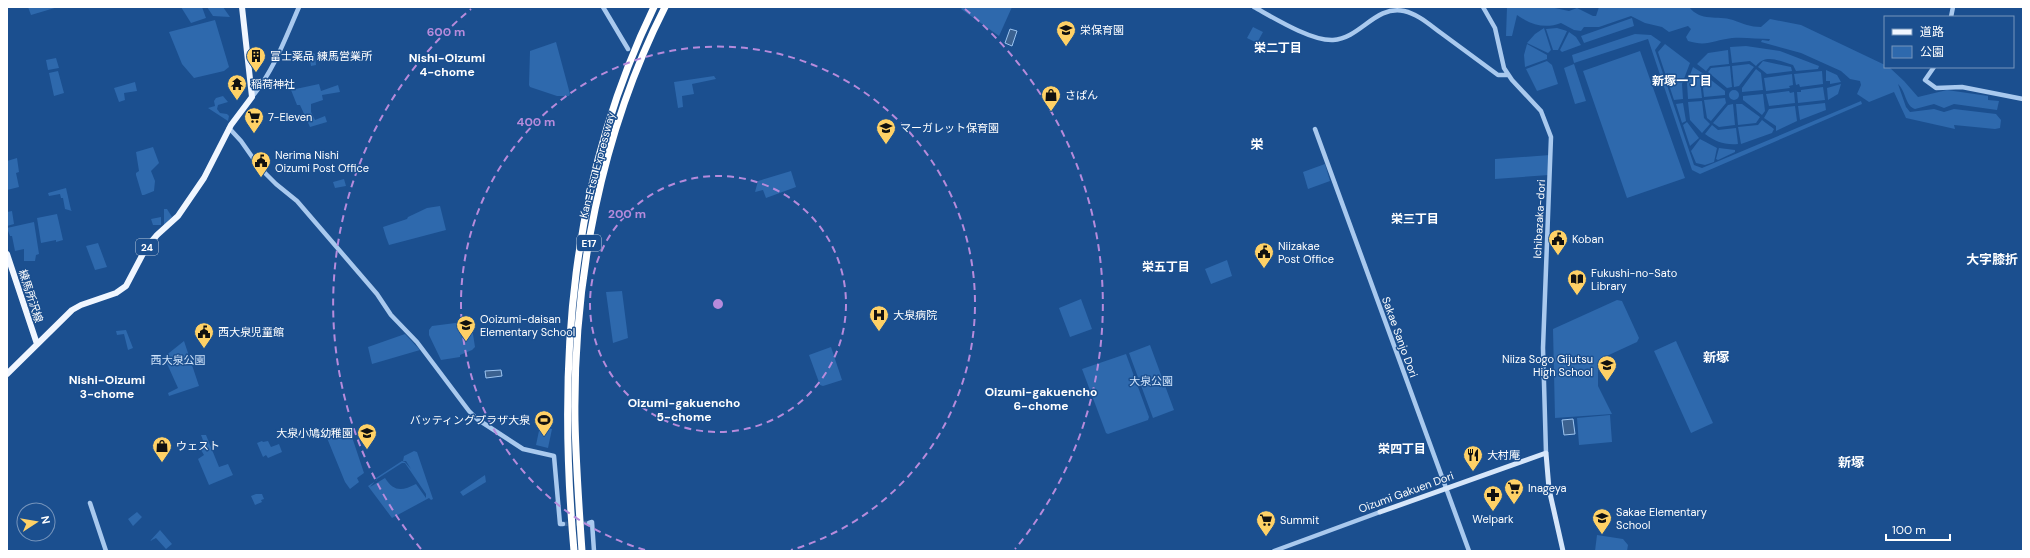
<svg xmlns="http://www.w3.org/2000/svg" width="2030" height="558" viewBox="0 0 2030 558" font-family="'DM Sans','Noto Sans JP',sans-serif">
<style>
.green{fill:#2e69ad;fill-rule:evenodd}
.water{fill:#3c6290;stroke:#9cc4f0}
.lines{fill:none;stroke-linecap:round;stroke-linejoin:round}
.tertiary-tunnel{stroke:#3d69a0;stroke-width:4.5;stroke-dasharray:4.5 2;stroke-linecap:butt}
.tertiary{stroke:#a9c9ee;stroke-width:4.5}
.secondary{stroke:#d6e6fa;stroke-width:5}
.primary{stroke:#f0f6ff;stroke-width:6}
.motorway{stroke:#fff;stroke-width:7}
.ring{fill:none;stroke:#b68bdc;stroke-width:2;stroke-dasharray:7 5}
.labels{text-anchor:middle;stroke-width:3;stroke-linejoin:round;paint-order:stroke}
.shield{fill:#1b4f8f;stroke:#bbcadd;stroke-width:1}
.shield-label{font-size:10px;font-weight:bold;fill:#fff}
.poi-label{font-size:11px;fill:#fff;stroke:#1b4f8f;text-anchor:start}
.street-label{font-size:11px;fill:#fff;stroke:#1b4f8f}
.park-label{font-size:11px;fill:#cfe3fa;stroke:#1b4f8f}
.neighbourhood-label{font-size:12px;font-weight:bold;fill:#fff;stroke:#1b4f8f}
.quarter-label{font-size:13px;font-weight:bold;fill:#fff;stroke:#1b4f8f}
.centre{fill:#b68bdc;stroke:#1b4f8f;stroke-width:2}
.ring-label{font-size:12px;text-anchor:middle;font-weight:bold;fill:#b68bdc;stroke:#1b4f8f;stroke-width:3;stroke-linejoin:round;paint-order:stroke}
</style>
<rect width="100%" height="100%" fill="#1b4f8f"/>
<path class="green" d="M28 7H58L31 15Z
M181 7H202L206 18 191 23Z
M207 7H223L230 17 213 16Z
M963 7H1012L999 36 961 9Z
M1507 7H1550L1569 11 1577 8 1593 16H1596L1599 7H1689C1701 22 1717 15 1733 20 1744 24 1750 27 1761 27L1770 19 1801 25 1885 65V67H1889L1904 81 1918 97 1947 90 1988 96V100L1999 101 1997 110 1954 104 1944 108 1934 104 1915 109C1905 106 1906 91 1898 84L1906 107 1910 112 1934 109 1944 112 1954 109 1996 114 2001 120 2000 128 1995 129 1954 125 1955 129 1906 118 1894 92 1869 102 1857 94 1861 85 1860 81 1850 79 1841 71 1801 53 1761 42 1762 40 1769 41 1770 39C1758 39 1744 37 1732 38 1714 40 1707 47 1688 41L1686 37 1691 29 1688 26 1669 32 1662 27 1645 23 1631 16 1599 27H1584L1581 31 1574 30 1561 23C1545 29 1531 25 1517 15L1512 36H1506Z
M1632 18 1634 26 1584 43 1581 36Z
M215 20 229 67 224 71 194 78 182 64 169 32Z
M1253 27 1263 32 1257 43 1247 38Z
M1544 28 1551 50 1548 53 1527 43 1535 34Z
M1557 28 1567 31 1558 50H1553L1546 29Z
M1569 32 1576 37 1581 45 1562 52 1560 50Z
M1635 34 1651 35 1661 42 1655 50 1694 165 1702 168 1861 101 1862 104 1700 174 1692 170 1648 39 1574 63 1572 55Z
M556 42 570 94 569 96H557L530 87 529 85 530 51Z
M1527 44 1547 55V59L1525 67 1524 55Z
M1665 44 1690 63 1682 84 1683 99 1674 100 1658 52Z
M1746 46 1780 51 1819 66 1818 69 1796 71 1793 65C1779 61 1766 53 1756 66L1750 61 1732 63 1730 47Z
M1728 50 1729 64 1710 66 1706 71 1697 64 1708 53Z
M1640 51 1685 178 1627 198 1583 71Z
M309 52 315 54 316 65 311 66Z
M56 58 59 68 48 70 46 60Z
M1547 61 1552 65 1558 84 1537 91 1526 69Z
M1763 61 1791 67 1792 71 1767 74 1758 67Z
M1574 64 1586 101 1575 104 1564 68Z
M1749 64 1754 67 1739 86 1734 87 1732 66Z
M1730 66 1732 87 1727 88 1708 72 1711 68Z
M1693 67 1704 74 1700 79 1702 98 1688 99 1687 83Z
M1756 69 1761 73 1763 90 1742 92V88Z
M1826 70 1837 75 1841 82 1830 84V81H1826Z
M58 71 64 93 54 96 49 73Z
M1822 71 1823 84 1800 87 1799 84 1796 85 1794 74Z
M1792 74 1793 85 1789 86 1790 88 1766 91 1764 78Z
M714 76 716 79 692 84 694 94 682 96 683 107 678 108 674 82Z
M1706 76 1725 91V95L1704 97 1702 80Z
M135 82 137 91 124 93 125 100 119 102 114 88Z
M319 84 321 91 338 85 340 92 322 95 323 100 311 104V112L315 120 325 116 327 122 310 127 300 105H297L291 90Z
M1841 84 1838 94 1828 100 1827 88Z
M1823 87 1825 100 1798 103 1797 92H1801V90Z
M1729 95a5 5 0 1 1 10 0a5 5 0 1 1-10 0Z
M1789 91 1790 93 1794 92 1795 103 1769 106 1766 94Z
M1763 94 1765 111 1762 115 1743 100V96Z
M223 96 228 102 218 105 217 109 220 113 227 114 229 116 228 121 208 108 215 106 214 101 216 98Z
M1725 98 1726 103 1711 121 1707 118 1704 100Z
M1702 101 1704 118 1710 124 1702 133 1690 120 1688 102Z
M1683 103 1686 121 1682 123 1676 104Z
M1825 103 1826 110 1800 120 1798 106Z
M1733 104 1735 125 1719 127 1713 123 1728 105Z
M1736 104H1742L1760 117 1756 123 1738 125Z
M1795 106 1797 121 1776 131V126L1764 118 1769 109Z
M1762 120 1774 129 1772 133 1741 144 1738 127 1758 125Z
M1687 122 1699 138 1690 146 1683 125Z
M1712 125 1718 130 1736 128 1738 144C1724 145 1716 142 1705 134Z
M1700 139 1717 148 1714 162 1705 165 1696 163 1691 151Z
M153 147 159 163 151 171 155 181 154 191 144 195H142L136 175V173L139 171 136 152Z
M1719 148 1735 150V152L1718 160 1716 159Z
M1550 155 1549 175 1495 179V159Z
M17 158 19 172 16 173 19 187 7 190V161Z
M1325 164 1330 181 1308 189 1303 172Z
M791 171 796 187 766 198 763 190 755 192 758 181Z
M344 179 346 186 335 188 333 182Z
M66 188 71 210 72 211 65 209 63 198H61L60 194 49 196 48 193Z
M440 206 446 230 389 245 386 237 401 233 386 237 383 227 407 219 408 217 427 208Z
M164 209H167L172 217 164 225Z
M12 211 14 224 7 226V212Z
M57 214 63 240 56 242V240L41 243 37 218Z
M161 217V225H153L151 219Z
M34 222 39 254 36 255 35 261H24V249L15 251 12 236H10L7 228Z
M98 243 107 267 95 270 86 246Z
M1227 260 1232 276 1211 284 1205 269Z
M622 291 628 338 613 343 606 292Z
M1081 299 1092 329 1070 337 1059 308Z
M1617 300 1622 301 1639 338 1637 342 1598 360V386L1612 414 1555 418 1553 329Z
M471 321 475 347 472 350 460 355V357L441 360 429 335V330L432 326Z
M126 330 133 348 128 350 124 334 117 335 116 331Z
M405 334 420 350 372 364 368 347Z
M184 341 199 386 169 396 168 393 178 388 164 357Z
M1676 341 1713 423 1691 433 1654 351Z
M1150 345 1174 410 1153 418 1129 353Z
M831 347 842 380 823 386 820 385 809 355Z
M1126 354 1149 417 1148 420 1108 434 1106 433 1082 369Z
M1610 415 1612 442 1579 445 1577 418Z
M540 426 552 429 548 448 536 445Z
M201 435H206L219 467 228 464 233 475 209 485 198 459 204 455 201 450 206 448Z
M352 437 364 473 357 478 359 482 350 489 345 482 327 438Z
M262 441 263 442 268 441 271 447 279 444 282 452 268 458 266 455 263 457 257 443Z
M414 451 417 452 433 499 431 500 429 498 392 518 368 486 377 480 376 478 402 461 405 462 411 469 406 461H403L404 456ZM402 463H405L426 494V498L416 484C402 491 394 492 385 478L370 487 377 479Z
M485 475 486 482 463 496 460 492Z
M256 494H262L264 499 261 500 262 502 255 505 251 496Z
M137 512 142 517 133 526 128 519Z
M160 530 172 544 166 549 156 538 150 541Z
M1597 535 1623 539 1628 545 1627 551H1595Z"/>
<path class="water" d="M1010 29 1017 31 1012 46 1005 43Z
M501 370 502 376 486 378 485 371Z
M1573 419 1575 434 1564 435 1562 420Z"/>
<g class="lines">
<path class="tertiary-tunnel" d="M563 524 589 523"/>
<path class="tertiary" d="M603 7 628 49
M1254 7C1274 18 1311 41 1333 40 1361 38 1375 5 1404 11 1418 14 1430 25 1441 33 1460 47 1479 61 1498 75H1508
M1483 7 1495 28 1504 68 1512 80 1541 111 1551 137 1543 348 1546 453
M1951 17 1953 7
M1934 67 1925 80 1936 88 1962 87 2023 99
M252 97C274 70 285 39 299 7
M229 128 241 141 260 168 276 184 297 201 377 294 391 315 417 342 469 411 477 419 523 449 554 456 560 524H563
M1315 129 1469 551
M90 503 106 551
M589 523 592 522 594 551
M1274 551 1380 512"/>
<path class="secondary" d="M1380 512 1546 453 1549 489 1563 551"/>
<path class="primary" d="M7 254 37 344
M7 374 72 310 81 305 116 293 126 286 146 248 157 235 178 216 204 178 231 125 252 97 242 7"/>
<path class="motorway" d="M574 551C557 361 570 181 654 7
M582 551C579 508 576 464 575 421 573 280 601 133 665 7"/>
</g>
<g class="ring">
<circle cx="718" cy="304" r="128"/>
<path d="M645 550A257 257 0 1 1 791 550"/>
<path d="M421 549A385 385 0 0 1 471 9M965 9A385 385 0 0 1 1015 549"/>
</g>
<defs>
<g id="school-pin" transform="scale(1)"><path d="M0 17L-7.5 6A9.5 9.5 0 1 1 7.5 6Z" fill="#ffd166" stroke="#1b4f8f"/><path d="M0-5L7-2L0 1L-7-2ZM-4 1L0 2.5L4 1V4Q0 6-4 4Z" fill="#111"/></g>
<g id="building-pin" transform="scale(1)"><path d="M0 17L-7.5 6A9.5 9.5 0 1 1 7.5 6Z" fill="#ffd166" stroke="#1b4f8f"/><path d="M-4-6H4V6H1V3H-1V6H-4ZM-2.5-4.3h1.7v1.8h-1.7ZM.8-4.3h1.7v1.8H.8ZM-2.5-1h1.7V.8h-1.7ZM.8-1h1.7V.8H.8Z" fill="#111"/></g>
<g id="temple-pin" transform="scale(1)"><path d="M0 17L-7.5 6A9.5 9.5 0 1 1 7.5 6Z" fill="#ffd166" stroke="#1b4f8f"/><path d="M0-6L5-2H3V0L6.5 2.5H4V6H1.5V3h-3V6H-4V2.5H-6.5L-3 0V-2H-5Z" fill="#111"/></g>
<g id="shop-pin" transform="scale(1)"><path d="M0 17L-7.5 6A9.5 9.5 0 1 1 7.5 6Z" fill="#ffd166" stroke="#1b4f8f"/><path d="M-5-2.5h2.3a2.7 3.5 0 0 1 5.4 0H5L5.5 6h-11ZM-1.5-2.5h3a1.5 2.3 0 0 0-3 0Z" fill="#111"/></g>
<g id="supermarket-pin" transform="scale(1)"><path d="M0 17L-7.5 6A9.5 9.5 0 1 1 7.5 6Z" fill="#ffd166" stroke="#1b4f8f"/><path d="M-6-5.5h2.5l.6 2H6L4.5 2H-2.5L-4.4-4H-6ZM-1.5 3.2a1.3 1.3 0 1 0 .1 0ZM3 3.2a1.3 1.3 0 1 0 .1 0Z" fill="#111"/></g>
<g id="civic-pin" transform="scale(1)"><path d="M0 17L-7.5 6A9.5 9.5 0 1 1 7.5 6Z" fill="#ffd166" stroke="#1b4f8f"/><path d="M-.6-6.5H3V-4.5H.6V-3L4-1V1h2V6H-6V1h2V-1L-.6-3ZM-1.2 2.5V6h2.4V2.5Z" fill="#111"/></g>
<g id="library-pin" transform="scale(1)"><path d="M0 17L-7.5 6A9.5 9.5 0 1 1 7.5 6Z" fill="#ffd166" stroke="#1b4f8f"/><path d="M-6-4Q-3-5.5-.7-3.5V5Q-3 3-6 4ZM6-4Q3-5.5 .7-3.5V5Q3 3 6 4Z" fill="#111"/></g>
<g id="hospital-pin" transform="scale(1)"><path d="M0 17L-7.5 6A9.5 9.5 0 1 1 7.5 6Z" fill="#ffd166" stroke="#1b4f8f"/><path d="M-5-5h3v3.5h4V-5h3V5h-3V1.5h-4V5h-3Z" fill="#111"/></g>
<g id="stadium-pin" transform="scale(1)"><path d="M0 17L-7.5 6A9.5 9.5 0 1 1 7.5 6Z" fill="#ffd166" stroke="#1b4f8f"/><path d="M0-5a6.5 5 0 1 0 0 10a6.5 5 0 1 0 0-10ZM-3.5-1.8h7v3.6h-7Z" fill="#111"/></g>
<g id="restaurant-pin" transform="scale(1)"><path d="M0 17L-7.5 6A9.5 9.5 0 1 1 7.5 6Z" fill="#ffd166" stroke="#1b4f8f"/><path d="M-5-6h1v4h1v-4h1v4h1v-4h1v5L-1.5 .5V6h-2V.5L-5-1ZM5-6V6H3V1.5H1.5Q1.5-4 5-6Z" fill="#111"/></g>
<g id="pharmacy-pin" transform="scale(1)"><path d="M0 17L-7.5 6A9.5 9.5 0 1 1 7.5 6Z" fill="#ffd166" stroke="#1b4f8f"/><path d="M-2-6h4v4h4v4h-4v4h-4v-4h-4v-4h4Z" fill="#111"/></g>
</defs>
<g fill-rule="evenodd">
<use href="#school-pin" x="1066" y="30"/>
<use href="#building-pin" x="256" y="56"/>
<use href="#temple-pin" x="237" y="84"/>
<use href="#shop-pin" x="1051" y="95"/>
<use href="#supermarket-pin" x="254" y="117"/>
<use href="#school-pin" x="886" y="128"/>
<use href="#civic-pin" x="261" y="161"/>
<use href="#civic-pin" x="1558" y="239"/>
<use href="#civic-pin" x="1264" y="252"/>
<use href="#library-pin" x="1577" y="279"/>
<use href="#hospital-pin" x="879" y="315"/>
<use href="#school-pin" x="466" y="325"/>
<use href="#civic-pin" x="204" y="332"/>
<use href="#school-pin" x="1607" y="365"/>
<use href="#stadium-pin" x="544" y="420"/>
<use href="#school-pin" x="367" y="433"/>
<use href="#shop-pin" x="162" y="446"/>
<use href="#restaurant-pin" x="1473" y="455"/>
<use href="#supermarket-pin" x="1514" y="488"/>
<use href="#pharmacy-pin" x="1493" y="495"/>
<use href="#school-pin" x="1602" y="518"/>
<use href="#supermarket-pin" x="1266" y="520"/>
</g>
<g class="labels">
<g class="shield">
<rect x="577" y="235" width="24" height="16" rx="3"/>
<rect x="136" y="239" width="22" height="16" rx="3"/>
</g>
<g class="shield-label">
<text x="589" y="247">E17</text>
<text x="147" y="251">24</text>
</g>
<g class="poi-label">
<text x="1080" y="34">栄保育園</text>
<text x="270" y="60">富士薬品 練馬営業所</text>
<text x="251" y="88">稲荷神社</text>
<text x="1065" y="99">さぱん</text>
<text x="268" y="121">7-Eleven</text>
<text x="900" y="132">マーガレット保育園</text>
<text x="275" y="159">Nerima Nishi<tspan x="275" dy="13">Oizumi Post Office</tspan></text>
<text x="1572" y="243">Koban</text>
<text x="1278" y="250">Niizakae<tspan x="1278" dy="13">Post Office</tspan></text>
<text x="1591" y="277">Fukushi-no-Sato<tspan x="1591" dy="13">Library</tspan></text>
<text x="893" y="319">大泉病院</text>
<text x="480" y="323">Ooizumi-daisan<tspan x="480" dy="13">Elementary School</tspan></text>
<text x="218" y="336">西大泉児童館</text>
<text x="1593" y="363" text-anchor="end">Niiza Sogo Gijutsu<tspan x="1593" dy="13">High School</tspan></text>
<text x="530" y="424" text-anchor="end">バッティングプラザ大泉</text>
<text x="353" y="437" text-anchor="end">大泉小鳩幼稚園</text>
<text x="176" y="450">ウェスト</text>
<text x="1487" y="459">大村庵</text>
<text x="1528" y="492">Inageya</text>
<text x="1616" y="516">Sakae Elementary<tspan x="1616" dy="13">School</tspan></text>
<text x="1493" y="523" text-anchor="middle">Welpark</text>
<text x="1280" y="524">Summit</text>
</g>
<g class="street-label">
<text transform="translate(597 165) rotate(-75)" y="4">Kan-Etsu Expressway</text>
<text transform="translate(1539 219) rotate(-87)" y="4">Ichibazaka-dori</text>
<text transform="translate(31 296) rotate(72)" y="4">練馬所沢線</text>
<text transform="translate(1400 337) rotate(70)" y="4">Sakae Sanjo Dori</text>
<text transform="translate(1406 492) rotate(-20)" y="4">Oizumi Gakuen Dori</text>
</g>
<g class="park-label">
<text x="178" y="364">西大泉公園</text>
<text x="1151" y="385">大泉公園</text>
</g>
<g class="neighbourhood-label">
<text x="1278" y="52">栄二丁目</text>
<text x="447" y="62">Nishi-Oizumi<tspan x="447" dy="14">4-chome</tspan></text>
<text x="1682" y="85">新塚一丁目</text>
<text x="1415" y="223">栄三丁目</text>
<text x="1166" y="271">栄五丁目</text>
<text x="107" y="384">Nishi-Oizumi<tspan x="107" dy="14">3-chome</tspan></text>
<text x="1041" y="396">Oizumi-gakuencho<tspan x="1041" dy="14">6-chome</tspan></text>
<text x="684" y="407">Oizumi-gakuencho<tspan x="684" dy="14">5-chome</tspan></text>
<text x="1402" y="453">栄四丁目</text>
</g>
<g class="quarter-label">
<text x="1257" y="149">栄</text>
<text x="1992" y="264">大字膝折</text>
<text x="1716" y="362">新塚</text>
<text x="1851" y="467">新塚</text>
</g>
</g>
<circle cx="718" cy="304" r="6" class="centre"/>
<g class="ring-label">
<text x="446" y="36">600 m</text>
<text x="536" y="126">400 m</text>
<text x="627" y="218">200 m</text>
</g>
<rect width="2030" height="558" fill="none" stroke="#ffffff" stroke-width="16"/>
<rect x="1884" y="16" width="130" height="52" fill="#1b4f8f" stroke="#7695bc"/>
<rect x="1892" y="29" width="20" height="6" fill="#f0f6ff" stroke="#7695bc"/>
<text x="1920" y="36" font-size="12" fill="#ffffff">道路</text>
<rect x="1892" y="46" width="20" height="12" fill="#2e69ad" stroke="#7695bc"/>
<text x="1920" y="56" font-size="12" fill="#ffffff">公園</text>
<g transform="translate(36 522) rotate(78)"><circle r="19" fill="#1b4f8f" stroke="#7695bc"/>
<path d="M0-3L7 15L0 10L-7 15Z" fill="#ffd166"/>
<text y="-6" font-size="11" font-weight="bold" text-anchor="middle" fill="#ffffff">N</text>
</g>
<path d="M1886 534v6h64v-6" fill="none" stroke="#ffffff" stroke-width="2"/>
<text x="1892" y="534" font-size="12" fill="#ffffff" stroke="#1b4f8f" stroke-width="3" paint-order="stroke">100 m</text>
</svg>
